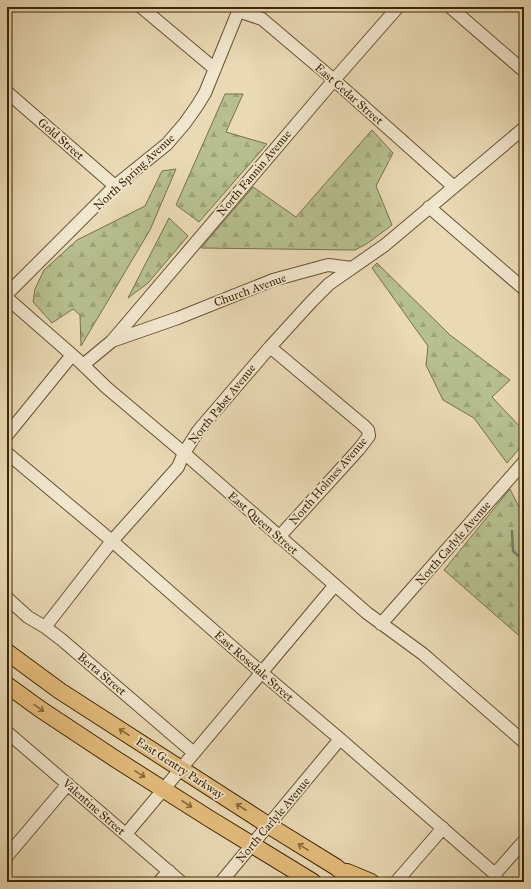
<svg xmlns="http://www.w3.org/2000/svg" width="531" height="889" viewBox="0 0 531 889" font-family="'IM FELL Great Primer',serif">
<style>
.forest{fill:url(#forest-firs);stroke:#79724a}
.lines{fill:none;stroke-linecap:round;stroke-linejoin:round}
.stream{stroke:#747f66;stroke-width:2.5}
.minor-casing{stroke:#675331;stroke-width:14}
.major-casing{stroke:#3c2605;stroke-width:18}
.minor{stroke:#f1e6ce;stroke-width:12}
.major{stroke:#e4bc7a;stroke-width:16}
.oneway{stroke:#886a3a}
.labels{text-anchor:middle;stroke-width:3.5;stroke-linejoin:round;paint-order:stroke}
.street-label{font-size:12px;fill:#3c2605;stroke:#f1e6ce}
</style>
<defs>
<pattern id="forest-firs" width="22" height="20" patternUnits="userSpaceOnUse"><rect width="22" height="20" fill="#b6bf8e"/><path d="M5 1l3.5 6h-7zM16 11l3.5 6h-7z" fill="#9da479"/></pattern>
</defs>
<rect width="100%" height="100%" fill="#e9d9b4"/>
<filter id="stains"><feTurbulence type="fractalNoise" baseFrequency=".005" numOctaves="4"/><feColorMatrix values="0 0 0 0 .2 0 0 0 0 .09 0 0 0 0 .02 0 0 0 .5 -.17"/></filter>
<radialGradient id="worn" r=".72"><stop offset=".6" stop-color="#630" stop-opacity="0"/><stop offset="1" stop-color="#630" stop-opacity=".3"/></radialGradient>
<path class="forest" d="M225 94H243L226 132 267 144 199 222 176 205Z
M372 130 393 153 376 186 392 225 368 243 355 250 201 248 253 187 296 217Z
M176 169 150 230 81 346 80 315 73 309 52 323 33 302 35 289 44 270 77 240 145 206 162 171Z
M169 218 188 236 148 283 128 298Z
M377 263 450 335 510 380 492 397 524 431V443L507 463 474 418 443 400 426 365 428 346 372 268Z
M510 489 524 517V640L444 570Z"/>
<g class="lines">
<path class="stream" d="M512 531 513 551 524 561"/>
<g class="minor-casing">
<path id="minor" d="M141 7 215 69
M450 7 524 71
M238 11 262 19 334 80 454 187
M7 92 115 186
M429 207 524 289
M7 294 115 186 167 144 185 123 197 106 205 93 240 7
M7 298 79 361 107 388 184 453 367 613 423 654 524 742
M112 341 334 80 398 7
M270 347 363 425 368 430 369 436 359 449 279 537
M83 365 112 341 178 318 273 280 328 265 352 268
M7 435 72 355
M7 453 112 541 262 673 340 739 495 874 498 882
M7 598 28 617 45 627 62 640 194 753
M381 624 524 462
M45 627 112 541 178 467 184 453 198 431 270 347 312 301 329 284 385 245 524 128
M7 732 181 882
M126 834 335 585
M7 856 68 784
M495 874 524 841
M159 882 169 871
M221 882 340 739
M396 882 443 828"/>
</g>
<g class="major-casing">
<path id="major" d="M7 652 60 691 268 825 336 867 355 882
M7 685 40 709 117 760 210 819 313 882
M347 872 371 882"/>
</g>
<use href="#minor" class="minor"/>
<use href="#major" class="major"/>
</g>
<defs><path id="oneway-shaft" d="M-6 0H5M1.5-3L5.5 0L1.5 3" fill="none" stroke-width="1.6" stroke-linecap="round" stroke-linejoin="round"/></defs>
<g class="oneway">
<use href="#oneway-shaft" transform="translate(39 708) rotate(35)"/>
<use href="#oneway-shaft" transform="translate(124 732) rotate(-147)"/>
<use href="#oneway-shaft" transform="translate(140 774) rotate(32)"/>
<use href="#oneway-shaft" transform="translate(187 804) rotate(33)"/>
<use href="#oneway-shaft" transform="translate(241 807) rotate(-147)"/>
<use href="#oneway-shaft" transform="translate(303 847) rotate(-148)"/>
</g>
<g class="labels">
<g class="street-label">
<text transform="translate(349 94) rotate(41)" y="4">East Cedar Street</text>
<text transform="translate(61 139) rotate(41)" y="4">Gold Street</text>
<text transform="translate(134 172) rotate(-43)" y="4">North Spring Avenue</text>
<text transform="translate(254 173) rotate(-50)" y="4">North Fannin Avenue</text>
<text transform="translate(250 290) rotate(-20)" y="4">Church Avenue</text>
<text transform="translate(222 404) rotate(-51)" y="4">North Pabst Avenue</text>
<text transform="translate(328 481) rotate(-49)" y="4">North Holmes Avenue</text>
<text transform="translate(263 523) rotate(41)" y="4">East Queen Street</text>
<text transform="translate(453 543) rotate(-49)" y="4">North Carlyle Avenue</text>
<text transform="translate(254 666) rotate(41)" y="4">East Rosedale Street</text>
<text transform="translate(102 674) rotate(40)" y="4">Berta Street</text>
<text transform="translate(180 768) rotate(33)" y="4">East Gentry Parkway</text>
<text transform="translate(94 807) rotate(41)" y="4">Valentine Street</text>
<text transform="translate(273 820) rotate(-50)" y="4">North Carlyle Avenue</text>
</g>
</g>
<rect width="531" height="889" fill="none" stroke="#e9d9b4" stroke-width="24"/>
<rect x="8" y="8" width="515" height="873" fill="none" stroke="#3c2605" stroke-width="2"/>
<rect x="12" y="12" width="507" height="865" fill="none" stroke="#3c2605"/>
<rect width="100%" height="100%" filter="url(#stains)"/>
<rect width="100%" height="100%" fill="url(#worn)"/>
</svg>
